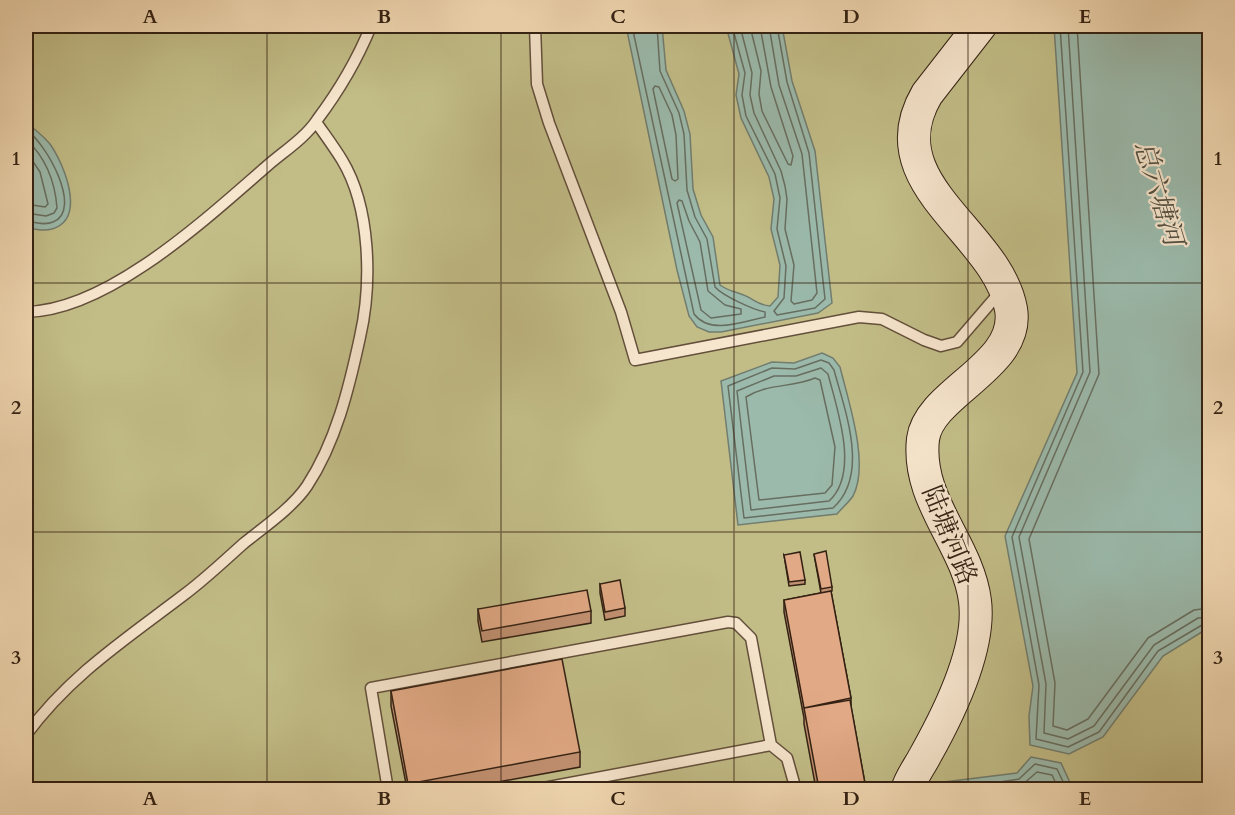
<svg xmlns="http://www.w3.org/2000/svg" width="1235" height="815" viewBox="0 0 1235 815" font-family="Cardo,'Noto Serif SC',serif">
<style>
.green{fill:#c2bd87;stroke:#7a6f4d;stroke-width:1.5}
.water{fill:#9bbaac;stroke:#717d6f;stroke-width:1.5}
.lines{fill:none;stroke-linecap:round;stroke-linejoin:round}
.shore{stroke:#676e60;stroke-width:1.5}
.lane-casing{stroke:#634f3b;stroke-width:13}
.secondary-casing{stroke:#332113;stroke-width:34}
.lane{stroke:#f7e6ce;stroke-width:10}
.secondary{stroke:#f7e6ce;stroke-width:32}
.wall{fill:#c29172;stroke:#332113;stroke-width:1.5}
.building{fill:#e1a985;stroke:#332113;stroke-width:1.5}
.grid{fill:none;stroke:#332113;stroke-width:1.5;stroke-opacity:0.55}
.labels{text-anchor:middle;stroke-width:4.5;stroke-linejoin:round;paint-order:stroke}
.street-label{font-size:26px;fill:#332113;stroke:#f7e6ce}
.water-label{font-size:27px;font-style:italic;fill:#524f41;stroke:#f7e6ce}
.neatline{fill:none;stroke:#332113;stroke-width:2}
.grid-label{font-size:20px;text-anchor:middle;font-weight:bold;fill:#332113}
</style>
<rect width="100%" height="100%" fill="#f2d9b3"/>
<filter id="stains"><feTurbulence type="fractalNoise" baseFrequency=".00333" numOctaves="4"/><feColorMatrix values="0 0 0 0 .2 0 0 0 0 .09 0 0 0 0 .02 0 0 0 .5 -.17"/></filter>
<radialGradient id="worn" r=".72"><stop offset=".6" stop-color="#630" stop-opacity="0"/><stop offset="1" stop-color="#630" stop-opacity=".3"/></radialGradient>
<path class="green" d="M26 26H1209V789H26Z"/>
<path class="water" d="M626 26H662L666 70 684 111 690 134 693 189 701 215 713 237 720 285C730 292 738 292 748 297 756 301 759 305 770 306L778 297 780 265 771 229 774 199 769 177 741 118 736 95 739 74 726 26H782L792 81 815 151 832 303 818 313 721 332H709L697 327 689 316 677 270Z
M1054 26H1210L1209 633 1205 630 1163 656 1103 737 1069 754 1030 745 1029 716 1033 686 1005 536 1077 373Z
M26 123C35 129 43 136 50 144 64 164 87 219 52 229 44 231 33 230 26 226Z
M822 353 833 358 840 367C848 400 870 464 853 496 849 502 842 508 837 514L738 525 721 381 772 362 794 363Z
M1031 757 1061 763 1073 789H939L944 782 1017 773Z"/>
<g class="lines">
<path class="shore" d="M632 26 694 314C710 335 742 322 765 317V312C754 310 723 296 715 287L707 239 695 217 687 190 684 134 679 113 660 71 657 26
M732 26 745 73 742 95 746 116 775 174 780 198 777 229 786 266 784 298 774 311 777 315 815 308 825 299 809 153 787 82 777 26
M740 26 752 73 750 95 754 113 781 171 785 186 787 199 785 229 794 265 791 301 794 304 812 300 817 293 802 154 779 85 769 26
M750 26 761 71 759 94 762 111 788 164 791 165 793 156 771 87 760 26
M1060 26 1083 372 1012 537 1039 685 1036 739 1068 747 1099 732 1158 651 1202 625H1210
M1068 26 1090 372 1019 537 1046 684 1044 733 1068 739 1094 726 1154 645 1198 618 1210 617
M1077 26 1099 374 1029 539 1055 683 1053 726 1067 730 1088 719 1148 638 1194 610 1210 608
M655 86 659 87 672 115 676 135 678 179 675 181 672 179 653 89Z
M26 130C45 141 84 210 53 222 44 226 35 222 26 221
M26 139C45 157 55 181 57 208L54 213 46 216 26 213
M26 151 40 172 48 204 45 207 26 204
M679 200 682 201 689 221 700 242 708 291 725 305 741 309V314L711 318 701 310 677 203Z
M821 360 829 363 834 370C845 411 870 475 833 508L744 518 728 386 772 368 795 369Z
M821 368 828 374C837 409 860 473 829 501L751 510 737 391 774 376H796Z
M815 378 820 380 835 447 832 485 825 493 759 500 746 397C768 383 792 388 815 378Z
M946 790 1019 779 1035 764 1057 769 1067 790
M991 790 1022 785 1037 772 1052 775 1059 790"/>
<g class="lane-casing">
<path id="lane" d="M535 26 537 84 549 123 621 312 635 360 859 317 882 319 924 340 941 346 957 342 1000 292
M26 312C108 311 208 217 267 166 283 152 305 138 317 120 338 92 358 58 371 26
M26 735C70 675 126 639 185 594 205 579 224 561 243 544 264 527 292 508 307 486 336 442 349 388 360 337 372 284 371 208 342 160 334 147 325 135 316 122
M388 790 371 688 728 622 736 623 751 638 771 745
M533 790 771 745 787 758 796 790"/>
</g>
<g class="secondary-casing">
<path id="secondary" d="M907 790C911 777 920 766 926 754 949 713 981 648 975 601 968 544 916 501 923 439 929 392 1021 366 1011 309 997 231 874 184 927 94L980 26"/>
</g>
<use href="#lane" class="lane"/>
<use href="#secondary" class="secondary"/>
</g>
<path class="wall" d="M814 554 832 587V591L831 592 851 698V707L866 789H816L804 724V718L784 612V600L821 593Z
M784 555 805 580V584L789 586Z
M600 584 625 608V616L605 620 600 593Z
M478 609 591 611V623L482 642 478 621Z
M391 691 580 752V767L460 789H407L391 706Z"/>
<path class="building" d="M826 551 832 587 821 589 814 554Z
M800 552 805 580 789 582 784 555Z
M620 580 625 608 605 612 600 584Z
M587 590 591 611 482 631 478 609Z
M831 591 851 698 804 708 784 600Z
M562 659 580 752 408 784 391 691Z
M850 700 866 789H819L804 708Z"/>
<path class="grid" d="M267 26V790M501 26V790M734 26V790M968 26V790M26 283H1210M26 532H1210"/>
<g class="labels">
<g class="street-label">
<text transform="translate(950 535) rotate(68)" y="9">陆塘河路</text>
</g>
<g class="water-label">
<text transform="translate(1159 193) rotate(73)" y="9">总六塘河</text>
</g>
</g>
<rect width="1235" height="815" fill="none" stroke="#f2d9b3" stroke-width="66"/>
<rect x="33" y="33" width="1169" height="749" class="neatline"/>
<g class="grid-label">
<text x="150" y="23">A</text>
<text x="384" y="23">B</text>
<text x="618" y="23">C</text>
<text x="851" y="23">D</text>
<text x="1085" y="23">E</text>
<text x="16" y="165">1</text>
<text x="1218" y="165">1</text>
<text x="16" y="414">2</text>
<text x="1218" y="414">2</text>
<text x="16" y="664">3</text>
<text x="1218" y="664">3</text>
<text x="150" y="805">A</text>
<text x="384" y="805">B</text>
<text x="618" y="805">C</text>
<text x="851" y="805">D</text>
<text x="1085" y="805">E</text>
</g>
<rect width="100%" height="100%" filter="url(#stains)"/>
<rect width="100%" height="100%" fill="url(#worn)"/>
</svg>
